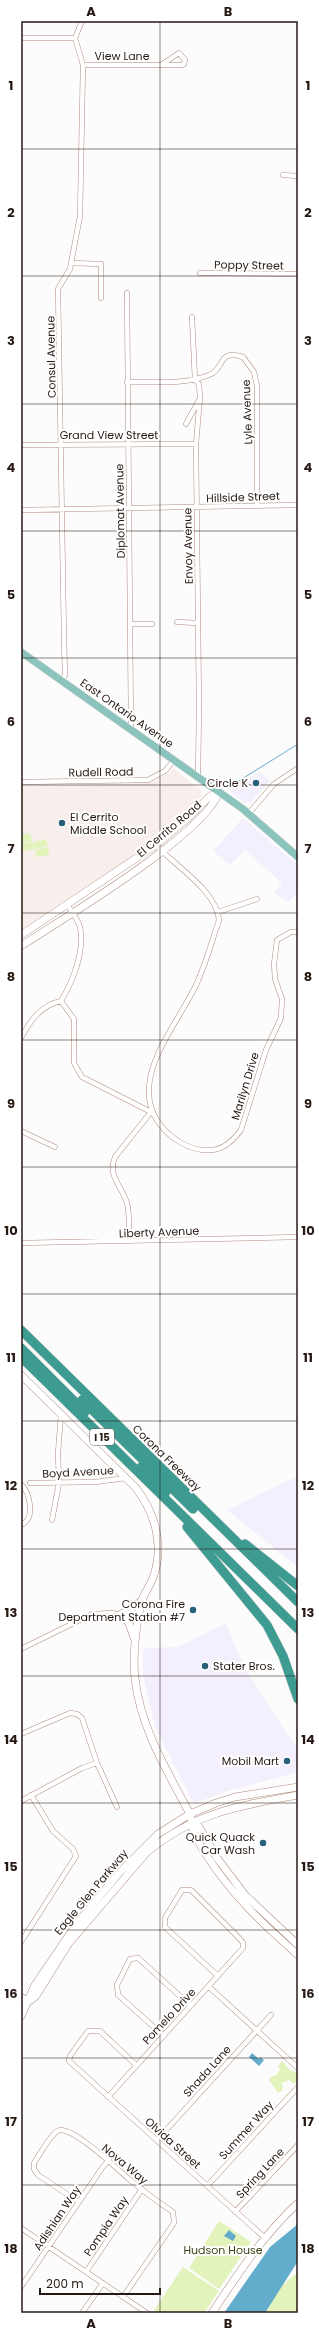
<svg xmlns="http://www.w3.org/2000/svg" width="319" height="2334" viewBox="0 0 319 2334" font-family="Poppins,sans-serif">
<style>
.commercial{fill:#f4effc}
.built{fill:#f8eeeb}
.green{fill:#e2f3bc}
.water{fill:#62adcb}
.lines{fill:none;stroke-linecap:round;stroke-linejoin:round}
.stream{stroke:#62adcb;stroke-width:1}
.street-casing{stroke:#af8c7e;stroke-width:5.5}
.secondary-casing{stroke:#af8c7e;stroke-width:8}
.primary-casing{stroke:#d8d6d5;stroke-width:8}
.highway-casing{stroke:#d8d6d5;stroke-width:10}
.street{stroke:#fff;stroke-width:4.5}
.secondary{stroke:#fff;stroke-width:7}
.primary{stroke:#8bc3bd;stroke-width:7}
.highway{stroke:#3e9b91;stroke-width:9}
.grid{fill:none;stroke:#261914;stroke-width:1;stroke-opacity:0.55}
.poi-dot{fill:#266079;stroke:#fff;stroke-width:1.5}
.labels{text-anchor:middle;stroke-width:4;stroke-linejoin:round;paint-order:stroke}
.shield{fill:#fff;stroke:#675e5a;stroke-width:1}
.shield-label{font-size:10px;font-weight:bold;fill:#261914}
.street-label{font-size:11px;fill:#261914;stroke:#fff}
.poi-label{font-size:11px;fill:#261914;stroke:#fff;text-anchor:end}
.park-label{font-size:11px;fill:#374214;stroke:#fff}
.neatline{fill:none;stroke:#261914;stroke-width:1.5}
.grid-label{font-size:13px;text-anchor:middle;font-weight:bold;fill:#261914}
</style>
<rect width="100%" height="100%" fill="#fcfcfc"/>
<path class="commercial" d="M260 772 270 781 251 802 244 803 230 791Z
M243 818 298 865V893L288 902 274 892 282 883 245 850 230 865 213 851Z
M298 1476V1567L227 1510Z
M226 1623 245 1669 297 1748 296 1773 227 1791 195 1803 192 1801 155 1727 143 1675V1648L179 1647Z"/>
<path class="built" d="M174 769 202 791V795L190 809 128 859 21 929V786L145 783 157 781Z"/>
<path class="green" d="M30 833 32 841 21 843V835Z
M46 839 48 846 21 852V844L32 842 34 848 33 842Z
M48 847 49 855 36 857 35 850Z
M282 2061 290 2070 297 2073 298 2079 294 2084 289 2080 282 2083 283 2090 278 2093 269 2080 272 2076H275L280 2070 278 2066Z
M219 2221 251 2242 219 2289 189 2268Z
M183 2267 219 2291 204 2313H157L154 2310Z
M298 2272V2313H265L279 2288Z"/>
<path class="water" d="M252 2053 259 2059 260 2057 264 2060 259 2066 249 2057Z
M298 2224V2261L265 2313H224L270 2247Z
M229 2230 236 2236 233 2241 224 2236Z"/>
<g class="lines">
<path class="stream" d="M229 787 298 744"/>
<g class="street-casing">
<path id="street" d="M21 38H75
M75 38 82 21
M83 65H182L184 64 185 60 179 53 161 65
M283 175 298 176
M72 263 101 264V298
M200 273 298 274
M127 293 131 729
M192 317 195 380 199 384 200 397 196 444 199 707 198 777
M127 382C155 382 184 385 209 375 226 368 217 349 243 357L254 372 257 386V505
M186 424 199 400
M21 445 196 444
M21 510 298 505
M177 622 198 623
M131 624H152
M62 681 65 675 64 638 58 289 70 269 80 216 83 65 75 38
M21 782 148 780 165 771 174 760
M249 813 274 784 298 768
M156 845C175 866 217 891 219 920 212 941 206 963 197 983 178 1025 124 1082 162 1127 171 1138 188 1149 203 1150 221 1152 231 1143 241 1130L266 1050 281 1018 282 999 275 979 274 964 277 940 291 932H298
M218 912 257 899
M61 1001 74 1019V1063L82 1077 151 1112 115 1157C107 1176 122 1186 127 1203 130 1215 129 1230 129 1241
M21 1038C30 1021 41 1005 61 1001 73 981 85 951 80 927 78 920 72 912 68 906
M21 1131 55 1147
M21 1243 298 1237
M30 1483 95 1482 126 1478
M21 1484C30 1493 36 1519 21 1525
M52 1520 59 1483 58 1453 61 1414
M21 1649 92 1614 112 1613 138 1619
M21 1734 70 1713 77 1714 82 1718 97 1763 117 1807
M21 1801 82 1768 97 1763
M21 1942 76 1856 73 1849 53 1831 31 1795
M209 1987 298 2068
M164 2036 118 1995 117 1985 130 1959 138 1958 191 2006
M136 2065 100 2031H88L70 2056 69 2061 265 2238
M108 2097 243 1948V1943L240 1939 191 1890H182L165 1918V1927L218 1976
M157 2140 271 2015
M207 2186 298 2087
M79 2202 38 2175 34 2169V2163C39 2156 52 2131 60 2130 76 2129 117 2169 129 2179 143 2191 158 2202 173 2212L174 2223 123 2297
M235 2212 298 2145
M21 2228 147 2313
M86 2272 142 2189
M21 2287 102 2168 109 2160
M82 2313 103 2283"/>
</g>
<g class="secondary-casing">
<path id="secondary" d="M21 935 156 845 189 817 209 797 219 792
M21 946C64 918 204 835 219 792
M21 1375 135 1487C155 1512 164 1544 154 1575 151 1585 144 1593 141 1603 136 1627 132 1652 135 1678 140 1727 167 1771 190 1814 192 1820 192 1823 193 1829 195 1838 202 1848 207 1856 232 1895 264 1925 298 1955
M134 1638 129 1623 121 1614 131 1610 141 1601
M193 1822 199 1827 217 1858 245 1895 298 1945
M21 1997 28 2002
M28 2002 36 1996 69 1943 147 1852C196 1812 238 1806 298 1795
M21 2016 35 1985 78 1922 120 1872 158 1834 190 1814 216 1803 235 1797 298 1787
M212 2313C237 2275 264 2234 298 2203"/>
</g>
<g class="primary-casing">
<path id="primary" d="M21 652 243 809 298 857"/>
</g>
<g class="highway-casing">
<path id="highway" d="M21 1330 298 1602
M21 1348 85 1412
M21 1357 298 1629
M82 1400 193 1509
M141 1467 166 1492
M187 1527 267 1625 283 1656 298 1699
M245 1544 298 1586"/>
</g>
<use href="#street" class="street"/>
<use href="#secondary" class="secondary"/>
<use href="#primary" class="primary"/>
<use href="#highway" class="highway"/>
</g>
<path class="grid" d="M160 21V2313M21 149H298M21 276H298M21 404H298M21 531H298M21 658H298M21 785H298M21 913H298M21 1040H298M21 1167H298M21 1294H298M21 1421H298M21 1549H298M21 1676H298M21 1803H298M21 1930H298M21 2058H298M21 2185H298"/>
<g class="poi-dot">
<circle cx="256" cy="783" r="4"/>
<circle cx="62" cy="823" r="4"/>
<circle cx="193" cy="1610" r="4"/>
<circle cx="205" cy="1666" r="4"/>
<circle cx="287" cy="1761" r="4"/>
<circle cx="263" cy="1843" r="4"/>
</g>
<g class="labels">
<rect class="shield" x="90" y="1429" width="24" height="16" rx="3"/>
<g class="shield-label">
<text x="102" y="1441">I 15</text>
</g>
<g class="street-label">
<text x="122" y="60">View Lane</text>
<text transform="translate(249 265) rotate(1)" y="4">Poppy Street</text>
<text transform="translate(51 357) rotate(-91)" y="4">Consul Avenue</text>
<text transform="translate(247 412) rotate(-92)" y="4">Lyle Avenue</text>
<text x="109" y="439">Grand View Street</text>
<text transform="translate(243 497) rotate(-2)" y="4">Hillside Street</text>
<text transform="translate(120 511) rotate(-91)" y="4">Diplomat Avenue</text>
<text transform="translate(188 546) rotate(-91)" y="4">Envoy Avenue</text>
<text transform="translate(127 713) rotate(35)" y="4">East Ontario Avenue</text>
<text transform="translate(101 772) rotate(-1)" y="4">Rudell Road</text>
<text transform="translate(169 829) rotate(-40)" y="4">El Cerrito Road</text>
<text transform="translate(245 1086) rotate(-73)" y="4">Marilyn Drive</text>
<text transform="translate(159 1232) rotate(-2)" y="4">Liberty Avenue</text>
<text transform="translate(167 1458) rotate(44)" y="4">Corona Freeway</text>
<text transform="translate(78 1472) rotate(-3)" y="4">Boyd Avenue</text>
<text transform="translate(91 1892) rotate(-50)" y="4">Eagle Glen Parkway</text>
<text transform="translate(169 2016) rotate(-47)" y="4">Pomelo Drive</text>
<text transform="translate(207 2071) rotate(-48)" y="4">Shada Lane</text>
<text transform="translate(246 2130) rotate(-48)" y="4">Summer Way</text>
<text transform="translate(173 2143) rotate(42)" y="4">Olvida Street</text>
<text transform="translate(125 2164) rotate(40)" y="4">Nova Way</text>
<text transform="translate(260 2173) rotate(-47)" y="4">Spring Lane</text>
<text transform="translate(57 2218) rotate(-56)" y="4">Adishian Way</text>
<text transform="translate(106 2226) rotate(-56)" y="4">Pompia Way</text>
</g>
<g class="poi-label">
<text x="248" y="787">Circle K</text>
<text x="70" y="821" text-anchor="start">El Cerrito<tspan x="70" dy="13">Middle School</tspan></text>
<text x="185" y="1608">Corona Fire<tspan x="185" dy="13">Department Station #7</tspan></text>
<text x="213" y="1670" text-anchor="start">Stater Bros.</text>
<text x="279" y="1765">Mobil Mart</text>
<text x="255" y="1841">Quick Quack<tspan x="255" dy="13">Car Wash</tspan></text>
</g>
<g class="park-label">
<text x="223" y="2254">Hudson House</text>
</g>
</g>
<rect width="319" height="2334" fill="none" stroke="#ffffff" stroke-width="44"/>
<path d="M40 2288v6h120v-6" fill="none" stroke="#261914" stroke-width="2"/>
<text x="46" y="2288" font-size="12" fill="#261914" stroke="#ffffff" stroke-width="3" paint-order="stroke">200 m</text>
<rect x="22" y="22" width="275" height="2290" class="neatline"/>
<g class="grid-label">
<text x="91" y="16">A</text>
<text x="228" y="16">B</text>
<text x="11" y="90">1</text>
<text x="308" y="90">1</text>
<text x="11" y="217">2</text>
<text x="308" y="217">2</text>
<text x="11" y="345">3</text>
<text x="308" y="345">3</text>
<text x="11" y="472">4</text>
<text x="308" y="472">4</text>
<text x="11" y="599">5</text>
<text x="308" y="599">5</text>
<text x="11" y="726">6</text>
<text x="308" y="726">6</text>
<text x="11" y="853">7</text>
<text x="308" y="853">7</text>
<text x="11" y="981">8</text>
<text x="308" y="981">8</text>
<text x="11" y="1108">9</text>
<text x="308" y="1108">9</text>
<text x="11" y="1235">10</text>
<text x="308" y="1235">10</text>
<text x="11" y="1362">11</text>
<text x="308" y="1362">11</text>
<text x="11" y="1490">12</text>
<text x="308" y="1490">12</text>
<text x="11" y="1617">13</text>
<text x="308" y="1617">13</text>
<text x="11" y="1744">14</text>
<text x="308" y="1744">14</text>
<text x="11" y="1871">15</text>
<text x="308" y="1871">15</text>
<text x="11" y="1998">16</text>
<text x="308" y="1998">16</text>
<text x="11" y="2126">17</text>
<text x="308" y="2126">17</text>
<text x="11" y="2253">18</text>
<text x="308" y="2253">18</text>
<text x="91" y="2328">A</text>
<text x="228" y="2328">B</text>
</g>
</svg>
